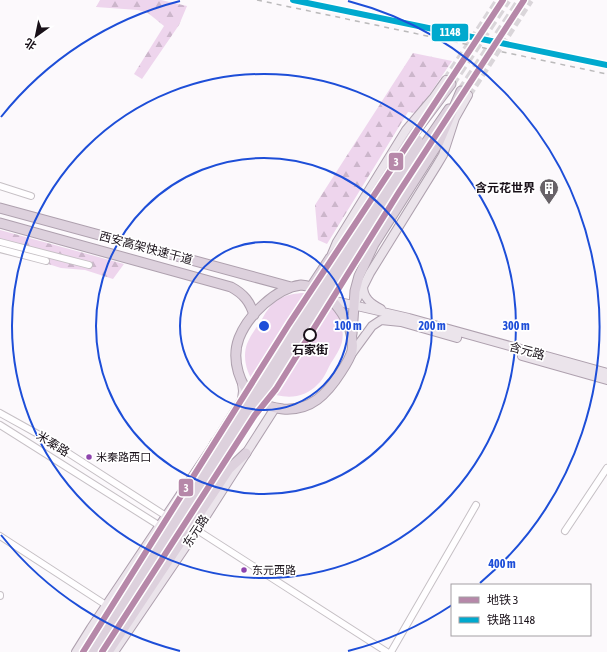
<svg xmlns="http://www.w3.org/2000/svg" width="607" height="652" viewBox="0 0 607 652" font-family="'Asap Condensed','Noto Sans SC',sans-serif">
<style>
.grass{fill:#eed5ed}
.forest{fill:url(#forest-firs)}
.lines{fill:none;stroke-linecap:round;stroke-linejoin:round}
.major-tunnel{stroke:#dad6da;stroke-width:8;stroke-dasharray:8 4;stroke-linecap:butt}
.highway-tunnel{stroke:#dad6da;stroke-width:9;stroke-dasharray:9 4.5;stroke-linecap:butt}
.minor-casing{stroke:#c6c0c5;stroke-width:8}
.major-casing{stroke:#aea0ae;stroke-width:10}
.highway-casing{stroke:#aea0ae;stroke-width:11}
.minor{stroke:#fffeff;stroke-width:6}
.major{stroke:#ebe4eb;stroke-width:8}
.highway{stroke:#ddd1dd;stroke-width:9}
.rail{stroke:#bbbabb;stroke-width:1.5;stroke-dasharray:5 5;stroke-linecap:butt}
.highway-bridge-casing{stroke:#aea0ae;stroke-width:11;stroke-linecap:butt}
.highway-bridge{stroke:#ddd1dd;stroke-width:9}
.rail-1-casing{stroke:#fff;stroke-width:9}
.rail-1{stroke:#00a9ce;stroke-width:6}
.metro-1-casing{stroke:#fff;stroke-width:9}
.metro-1{stroke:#b688a9;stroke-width:6}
.ring{fill:none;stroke:#1d4ed8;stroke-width:2}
.stop-dot{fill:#fff;stroke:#191119;stroke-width:2}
.bus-dot{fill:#8e44ad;stroke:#fff;stroke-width:1.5}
.labels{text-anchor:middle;stroke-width:3.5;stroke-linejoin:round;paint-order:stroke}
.bus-label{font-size:11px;fill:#191119;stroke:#fff;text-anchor:start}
.poi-label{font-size:12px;font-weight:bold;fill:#191119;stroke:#fff;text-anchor:end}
.street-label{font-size:12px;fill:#191119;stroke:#fff}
.stop-label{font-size:12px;font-weight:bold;fill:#191119;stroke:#fff}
.centre{fill:#1d4ed8;stroke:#fff;stroke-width:2}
.ring-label{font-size:12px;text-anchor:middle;font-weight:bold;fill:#1d4ed8;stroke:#fff;stroke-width:3.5;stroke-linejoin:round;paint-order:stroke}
.line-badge{stroke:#fff;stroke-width:1.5}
.badge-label{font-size:11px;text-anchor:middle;font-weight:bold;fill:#fff}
</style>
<defs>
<pattern id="forest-firs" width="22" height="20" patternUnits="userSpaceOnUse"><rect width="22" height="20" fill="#eed5ed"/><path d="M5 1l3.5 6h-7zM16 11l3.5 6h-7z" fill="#ccb6cb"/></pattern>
</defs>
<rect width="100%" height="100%" fill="#fcf9fc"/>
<path class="grass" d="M301 293C305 293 309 293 313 294 333 300 346 322 342 342 340 349 335 357 331 363 327 370 324 379 318 384 303 400 283 399 265 391 249 384 241 360 247 344 250 336 256 328 261 321 265 314 270 304 278 300 285 295 293 294 301 293Z"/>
<path class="forest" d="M100 0H161L187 6 179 25 142 79 134 74 164 26 148 13 138 10 96 7Z
M413 53 452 61 417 113 408 112 327 244 318 240 315 205Z
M0 230 124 264 113 279 85 270 61 268 0 249Z"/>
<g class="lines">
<path class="major-tunnel" d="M446 80 499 0
M468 95 530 0"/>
<path class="highway-tunnel" d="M451 84 507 0
M461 91 521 0"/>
<g class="minor-casing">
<path id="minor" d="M0 186 31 196
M0 242 89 265
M0 249 46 261
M0 413 45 438 166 516
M0 425 160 526
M197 530 387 652
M565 531 607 468
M0 536 106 605
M0 596V595
M391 652 476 505"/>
</g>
<g class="major-casing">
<path id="major" d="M332 254 337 242 406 130 434 97 446 80
M363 286C363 298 371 304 381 309
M331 300 409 318 607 373
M355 303 370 273 437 165 443 155 455 118 468 95
M350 356 372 326 381 320 401 322 457 338
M522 356 607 380
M76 652 91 628 215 443 242 400 243 391 242 383
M114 652 197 530 275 408"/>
</g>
<g class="highway-casing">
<path id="highway" d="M425 144 449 109
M0 208 291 287
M0 223 231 287C244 294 250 302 254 315
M301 285C329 287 356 323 352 351 350 358 345 366 341 372 327 394 311 411 283 409 274 408 265 406 258 401 239 388 231 359 239 338 248 315 276 288 301 285Z
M311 287 330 258 342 245 412 136 451 84
M352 334 355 291 359 276 374 244 439 142 461 91
M205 463 215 443
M83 652 139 564
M108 652 229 469 246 453"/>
</g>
<use href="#minor" class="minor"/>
<use href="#major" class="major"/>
<use href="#highway" class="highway"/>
<path class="rail" d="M257 0 607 74"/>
<g class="highway-bridge-casing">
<path id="highway-bridge" d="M88 652 418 140
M98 652 425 144"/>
</g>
<use href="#highway-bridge" class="highway-bridge"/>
<g class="rail-1-casing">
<path id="rail-1" d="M293 0 607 65"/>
</g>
<use href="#rail-1" class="rail-1"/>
<g class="metro-1-casing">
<path id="metro-1" d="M83 652 289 324 503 0
M102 652 255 415 276 389 399 192 524 0"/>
</g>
<use href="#metro-1" class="metro-1"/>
</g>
<g class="ring">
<circle cx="264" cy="326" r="84"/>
<circle cx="264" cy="326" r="168"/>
<circle cx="264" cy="326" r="252"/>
<path d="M452 605A336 336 0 0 1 348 651M180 651A336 336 0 0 1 1 535M1 117A336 336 0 0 1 180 1M348 1A336 336 0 0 1 480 583"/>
</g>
<defs>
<g id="building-pin" transform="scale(1)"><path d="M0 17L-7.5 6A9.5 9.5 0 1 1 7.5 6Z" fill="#686268" stroke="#fff"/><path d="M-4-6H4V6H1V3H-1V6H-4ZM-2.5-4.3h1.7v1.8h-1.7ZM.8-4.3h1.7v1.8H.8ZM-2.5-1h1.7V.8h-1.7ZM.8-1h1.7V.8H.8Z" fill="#fff"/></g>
</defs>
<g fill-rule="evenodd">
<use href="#building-pin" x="549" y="188"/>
</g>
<circle class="stop-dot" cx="310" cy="335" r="6"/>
<g class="bus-dot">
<circle cx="89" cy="457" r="3.5"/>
<circle cx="244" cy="570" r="3.5"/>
</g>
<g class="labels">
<g class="bus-label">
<text x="96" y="461">米秦路西口</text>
<text x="252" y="574">东元西路</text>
</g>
<g class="poi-label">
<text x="535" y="192">含元花世界</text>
</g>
<g class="street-label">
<text transform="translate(146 248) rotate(15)" y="4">西安高架快速干道</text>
<text transform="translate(527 351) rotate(15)" y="4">含元路</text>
<text transform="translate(53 444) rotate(32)" y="4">米秦路</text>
<text transform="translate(196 531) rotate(-57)" y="4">东元路</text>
</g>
<g class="stop-label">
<text x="310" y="354">石家街</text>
</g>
</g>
<circle cx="264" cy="326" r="6" class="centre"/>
<g class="ring-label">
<text x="348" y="330">100 m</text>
<text x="432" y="330">200 m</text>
<text x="516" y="330">300 m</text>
<text x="502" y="568">400 m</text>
</g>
<g class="line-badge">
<rect x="431" y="23" width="38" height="19" rx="4" fill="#00a9ce"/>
<rect x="388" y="152" width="16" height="19" rx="4" fill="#b688a9"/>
<rect x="178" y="478" width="16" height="19" rx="4" fill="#b688a9"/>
</g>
<g class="badge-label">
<text x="450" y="36">1148</text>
<text x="396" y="166">3</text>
<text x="186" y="492">3</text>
</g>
<rect x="451" y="584" width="140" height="52" fill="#ffffff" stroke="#a3a0a3"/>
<rect x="459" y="597" width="20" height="6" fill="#b688a9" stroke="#a3a0a3"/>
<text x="487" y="604" font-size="12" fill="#191119">地铁 3</text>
<rect x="459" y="617" width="20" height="6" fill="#00a9ce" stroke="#a3a0a3"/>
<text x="487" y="624" font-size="12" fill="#191119">铁路 1148</text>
<g transform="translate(36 36) rotate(213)" stroke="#ffffff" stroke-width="3" paint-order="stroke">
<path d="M0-3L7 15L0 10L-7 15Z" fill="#191119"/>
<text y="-6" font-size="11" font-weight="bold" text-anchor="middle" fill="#191119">北</text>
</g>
</svg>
